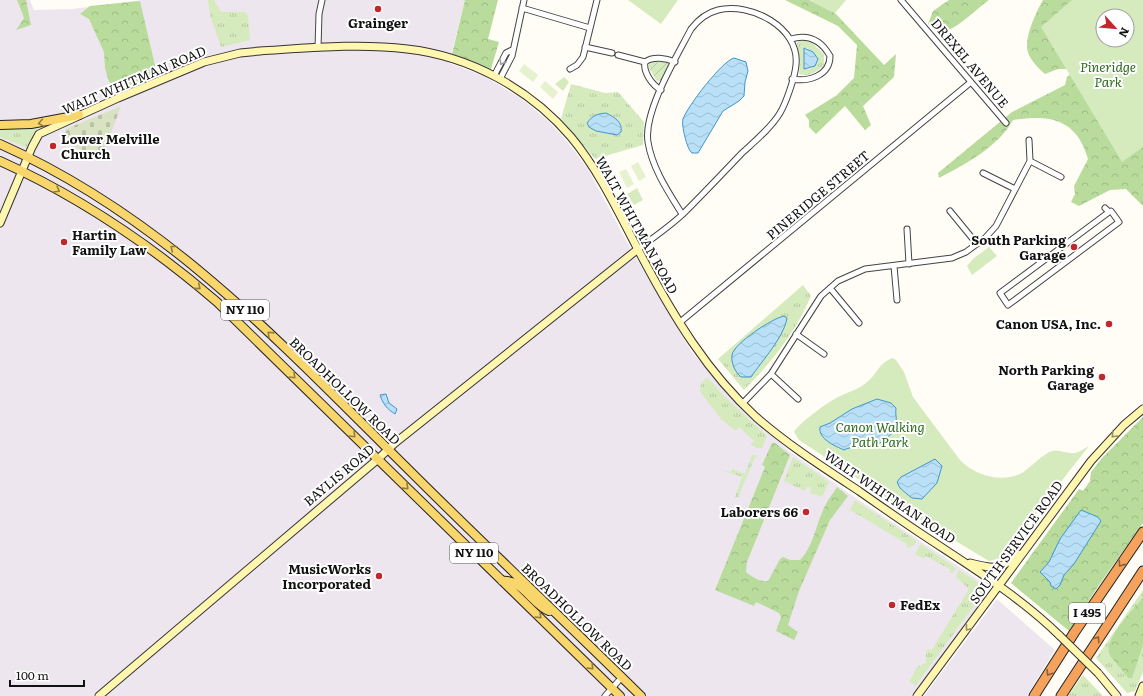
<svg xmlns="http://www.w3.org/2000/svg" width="1143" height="696" viewBox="0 0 1143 696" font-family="Literata,serif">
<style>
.industrial{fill:#eee6ef}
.grass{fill:url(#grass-tufts);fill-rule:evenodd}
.forest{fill:url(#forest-crowns);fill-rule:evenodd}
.cemetery{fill:url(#cemetery-stones)}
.park{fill:#d5ebbd;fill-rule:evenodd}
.garden{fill:url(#garden-furrows)}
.pitch{fill:#e6f2cf}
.water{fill:url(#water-waves);stroke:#3f96cf}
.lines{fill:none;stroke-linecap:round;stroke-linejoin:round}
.street-casing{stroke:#444;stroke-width:7}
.secondary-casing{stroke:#333;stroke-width:9}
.primary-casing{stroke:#222;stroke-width:10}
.highway-casing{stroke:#222;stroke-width:11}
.street{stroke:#fff;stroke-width:5}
.secondary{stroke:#fff6b0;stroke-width:7}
.primary{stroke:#f9d66b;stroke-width:8}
.highway{stroke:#f5a25d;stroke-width:9}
.secondary-bridge-casing{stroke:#333;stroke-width:9;stroke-linecap:butt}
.secondary-bridge{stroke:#fff6b0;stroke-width:7}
.oneway{stroke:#a0a0a0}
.oneway2{stroke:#917d42}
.oneway3{stroke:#948f68}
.oneway4{stroke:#8e613b}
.poi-dot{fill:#c4262e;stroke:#fff;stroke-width:1.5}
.labels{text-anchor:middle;stroke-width:4;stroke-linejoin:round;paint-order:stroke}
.shield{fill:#fff;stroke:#585858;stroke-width:1}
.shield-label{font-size:12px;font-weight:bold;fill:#111}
.poi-label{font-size:13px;font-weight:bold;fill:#111;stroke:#fff;text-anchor:end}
.street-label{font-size:13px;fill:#111;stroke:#fff}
.park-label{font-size:13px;font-style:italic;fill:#2f6b1f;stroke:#fff}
</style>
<defs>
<pattern id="grass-tufts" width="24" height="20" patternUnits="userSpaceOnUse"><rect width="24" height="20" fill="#d5ebbd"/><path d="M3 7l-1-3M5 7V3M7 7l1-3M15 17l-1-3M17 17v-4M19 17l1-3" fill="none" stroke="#b6c8a1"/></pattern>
<pattern id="forest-crowns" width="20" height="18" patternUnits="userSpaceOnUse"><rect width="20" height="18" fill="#b9dc9c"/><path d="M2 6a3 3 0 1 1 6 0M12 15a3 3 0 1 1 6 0" fill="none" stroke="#9ebc85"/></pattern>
<pattern id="cemetery-stones" width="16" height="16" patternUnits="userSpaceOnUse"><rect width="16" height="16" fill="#d9e3c4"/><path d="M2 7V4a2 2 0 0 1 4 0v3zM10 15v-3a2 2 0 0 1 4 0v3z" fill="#b9c2a7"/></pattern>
<pattern id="garden-furrows" width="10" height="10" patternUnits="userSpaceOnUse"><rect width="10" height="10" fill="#d5ebbd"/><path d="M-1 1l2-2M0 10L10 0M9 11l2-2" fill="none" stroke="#b6c8a1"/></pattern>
<pattern id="water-waves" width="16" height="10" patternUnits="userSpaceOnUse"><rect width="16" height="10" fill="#b9e0f7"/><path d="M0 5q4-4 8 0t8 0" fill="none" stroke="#9ebfd3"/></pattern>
</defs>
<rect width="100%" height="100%" fill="#fffdf5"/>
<path class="industrial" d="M0 0H30L34 10 72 9 142 0H465L449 63 484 76 522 99 548 121 566 140 588 169 628 244 691 351 733 400 789 451 847 492 982 582 986 585 987 590 984 601 911 696H0Z
M997 599 1055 650 1027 696H924Z"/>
<path class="grass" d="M208 0H214L221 12H245L248 16 250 40 221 47 210 15Z
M799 40 811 42 824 54V65C818 72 808 77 799 74L800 63 797 43ZM804 48H808L812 68 804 69Z
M571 84 605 93 618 92 644 122 643 145 595 159 561 119Z
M35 126 37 130 26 147 0 137V127Z
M803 285 811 296C796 332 771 363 744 390L718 359Z
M708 378 726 398 767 436 762 448H756L751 444 754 441 739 427 736 431 721 419 701 393C698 388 702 380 708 378Z
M752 455H755L758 458 755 457 738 498 735 497 742 477 716 468 731 472 732 469 745 474Z
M793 457 829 482 822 497 810 493 811 489 810 487H807L805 491 784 481Z
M855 500 917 541C914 545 911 548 906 548L907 544 850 510 848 513Z
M921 544 956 568 954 572 950 573 951 570 926 556 924 559 915 554Z
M959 570 982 585 984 592 916 685 909 682 917 667 926 663V652L928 649 931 651 969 589 956 577Z
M1143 590V672L1135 691 1127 693 1096 658Z
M1083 675 1103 696H1068Z"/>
<path class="forest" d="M17 0H26L31 25 16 30 24 18Z
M465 0H498L488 39 499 42 491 69 452 54Z
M785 0H809L835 13 884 65 896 54 894 77 863 106 871 125 865 130 845 106 816 134 809 127V120L805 115 837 95 854 78 857 45 838 26Z
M949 0H989C978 7 952 35 939 31 935 30 931 26 928 24L933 11Z
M1043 0H1143V206L1126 189 1110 190 1079 206 1071 202 1075 194 1074 186 1088 159C1077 119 1050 114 1013 120 998 147 966 164 939 178L938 173 1012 112 1065 85 1067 77 1077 69H1058L1045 74C1038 68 1028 58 1027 48 1026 34 1036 12 1043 0ZM1103 16H1127V40H1103Z
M140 1 157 74 117 90 109 82 105 68 104 52 89 19 80 14 90 6Z
M1143 417V523L1099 585 1069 631 1011 583 1079 489 1083 491 1090 481 1091 472 1102 458Z
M772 443H775L790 455 747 562 746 572C752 577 760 582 768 581L780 559 783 557 790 560H800C814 546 816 523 825 506 828 499 833 494 837 487L848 496 830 520 799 591 788 625 798 632 794 640 776 631 781 617 779 613 756 602 754 606 715 590 765 467 762 465Z
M1143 598V645L1132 678H1128C1125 672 1110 658 1109 653 1105 638 1133 609 1143 598Z"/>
<path class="cemetery" d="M121 106 102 158 61 142 66 129Z"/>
<path class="park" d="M628 0H678L661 24Z
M809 0H846L835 13Z
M1072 0H1143V147L1122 162 1041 27ZM1103 16H1127V40H1103Z
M564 77 569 82 563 91 555 84Z
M637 188 643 200 634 205 627 194Z
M989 247 997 256 972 275 967 266 973 259Z
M893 358 896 360 904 372 913 397 960 460C974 475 1001 483 1020 474 1030 469 1043 453 1053 451 1060 450 1068 454 1075 453 1080 452 1085 448 1089 446L1001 558 989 561 914 516 799 440 794 432C801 421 827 403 838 397 848 392 857 390 866 383 876 376 879 362 893 358Z"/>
<path class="garden" d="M665 62 668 63V68L662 80 657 81 649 68V64L653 62Z"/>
<path class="pitch" d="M524 64 538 75 533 82 519 71Z
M545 81 558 92 553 99 540 87Z
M638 162 646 177 639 181 631 166Z
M626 169 634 184 627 188 619 172Z"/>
<path class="water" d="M804 48 813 52 818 59 815 66 804 69Z
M734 58 746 62 748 71 745 82 744 96 739 101 723 111 698 153H692C687 150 681 124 683 119 687 107 722 61 734 58Z
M606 113C614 117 623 122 621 132L617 135 596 131 589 127 587 123C593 115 597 114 606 113Z
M784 316 787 318C784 337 762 361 751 377H741C735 372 731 363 732 355 734 343 773 318 784 316Z
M386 394 389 403 397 409 395 414C387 409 383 404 380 395Z
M877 399 891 403 896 408C895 413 897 418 896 423 894 437 878 446 866 447 857 448 852 446 844 450 835 446 818 439 820 427L830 423 852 409Z
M935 459 942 466 937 483 922 499 912 498 908 495 900 488 897 482 901 477Z
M1081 510 1098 517 1101 521 1074 564 1064 575 1060 585 1056 589 1051 586 1050 582 1040 572 1049 562 1060 539Z"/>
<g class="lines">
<g class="street-casing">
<path id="street" d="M901 0 1006 123
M522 8 590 28
M791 39C808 34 821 40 830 56 830 76 808 82 792 79
M585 47 612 53
M318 48 319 14 322 0
M618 55 645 62
M570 69 577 65 583 57 597 0
M494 76 506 53 512 50
M500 79 512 56 524 0
M661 90C652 85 643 72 645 62 653 56 666 58 675 62
M1030 161 1061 177
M983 173 1015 189
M1105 208 1109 212 1000 293 1008 305 1119 222 1111 211 1109 212
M950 211 977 244
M907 229 909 264
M638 249C653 238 669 227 683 214 703 194 723 173 742 153 755 141 771 128 780 113 786 103 795 77 796 65 800 27 750 2 718 10 706 13 698 20 691 29 677 56 643 112 648 142 652 168 669 193 682 214
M894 266 897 300
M830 288 859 323
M679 323 971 82
M796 334 824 354
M771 374 798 399
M742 404 771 374 821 296 838 281 865 269 952 258 966 252 985 238 996 226 1030 161 1029 140
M605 696 622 677"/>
</g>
<g class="secondary-casing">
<path id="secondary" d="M0 223 32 147 39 134 118 98 204 62 240 53 260 51C308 48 359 43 407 49 470 56 530 89 571 137 601 173 621 218 643 259 674 317 707 372 756 417 788 445 824 468 859 491 879 505 899 519 920 533 968 565 1018 595 1060 636
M970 563C993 569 1001 571 1018 554
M1098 673 1117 696
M99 696 378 459 395 443 638 249
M917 696 1091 461 1124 425 1143 409
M1139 696 1143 686"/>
</g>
<g class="primary-casing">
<path id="primary" d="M0 125 31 124 79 115
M0 144C164 217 280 342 405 466 483 544 563 619 641 696
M0 161C78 196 152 246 217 302L620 696
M502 581C521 578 533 605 549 611"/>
</g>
<g class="highway-casing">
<path id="highway" d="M1034 696 1074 633 1143 532
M1061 696 1143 571"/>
</g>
<use href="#street" class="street"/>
<use href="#secondary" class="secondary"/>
<use href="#primary" class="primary"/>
<use href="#highway" class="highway"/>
<g class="secondary-bridge-casing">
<path id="secondary-bridge" d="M1060 636 1098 673"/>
</g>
<use href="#secondary-bridge" class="secondary-bridge"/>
</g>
<defs><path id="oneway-chevron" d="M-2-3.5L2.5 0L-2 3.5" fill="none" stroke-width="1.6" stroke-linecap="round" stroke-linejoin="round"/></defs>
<use class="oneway" href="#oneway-chevron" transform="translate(502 62) rotate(119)"/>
<g class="oneway2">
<use href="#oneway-chevron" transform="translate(41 123) rotate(170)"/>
<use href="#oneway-chevron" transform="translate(57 190) rotate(30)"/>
<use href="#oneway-chevron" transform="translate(173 248) rotate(-141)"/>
<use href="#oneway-chevron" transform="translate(198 287) rotate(41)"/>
<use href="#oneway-chevron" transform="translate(270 334) rotate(-136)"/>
<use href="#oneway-chevron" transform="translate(293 376) rotate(45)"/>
<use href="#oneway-chevron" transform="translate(353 435) rotate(45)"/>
<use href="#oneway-chevron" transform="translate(406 487) rotate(44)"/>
<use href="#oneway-chevron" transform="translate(539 616) rotate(45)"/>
<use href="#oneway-chevron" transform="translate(591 667) rotate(46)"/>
</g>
<g class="oneway3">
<use href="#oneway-chevron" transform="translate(1114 435) rotate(133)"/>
<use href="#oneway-chevron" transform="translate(968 628) rotate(127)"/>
</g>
<g class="oneway4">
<use href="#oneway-chevron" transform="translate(1121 564) rotate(125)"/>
<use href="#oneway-chevron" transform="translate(1097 639) rotate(-56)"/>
<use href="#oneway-chevron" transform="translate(1049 673) rotate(122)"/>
</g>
<g class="poi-dot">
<circle cx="378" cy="9" r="4"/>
<circle cx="53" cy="146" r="4"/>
<circle cx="64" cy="242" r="4"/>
<circle cx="1074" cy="247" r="4"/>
<circle cx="1109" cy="324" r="4"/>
<circle cx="1102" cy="377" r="4"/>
<circle cx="806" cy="512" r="4"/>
<circle cx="379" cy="576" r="4"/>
<circle cx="892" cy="605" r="4"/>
</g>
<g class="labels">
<g class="shield">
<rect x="221" y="300" width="48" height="20" rx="3"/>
<rect x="450" y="543" width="48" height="20" rx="3"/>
<rect x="1069" y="603" width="36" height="20" rx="3"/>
</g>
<g class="shield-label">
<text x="245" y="314">NY 110</text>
<text x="474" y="557">NY 110</text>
<text x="1087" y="617">I 495</text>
</g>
<g class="poi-label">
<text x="378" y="28" text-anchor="middle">Grainger</text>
<text x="61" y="144" text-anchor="start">Lower Melville<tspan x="61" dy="15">Church</tspan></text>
<text x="72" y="240" text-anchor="start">Hartin<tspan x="72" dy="15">Family Law</tspan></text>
<text x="1066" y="245">South Parking<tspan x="1066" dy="15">Garage</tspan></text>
<text x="1101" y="329">Canon USA, Inc.</text>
<text x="1094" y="375">North Parking<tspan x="1094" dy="15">Garage</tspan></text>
<text x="798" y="517">Laborers 66</text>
<text x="371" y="574">MusicWorks<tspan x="371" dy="15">Incorporated</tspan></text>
<text x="900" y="610" text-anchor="start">FedEx</text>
</g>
<g class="street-label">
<text transform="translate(970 63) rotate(50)" y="5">DREXEL AVENUE</text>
<text transform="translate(134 80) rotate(-23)" y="5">WALT WHITMAN ROAD</text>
<text transform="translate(818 195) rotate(-40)" y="5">PINERIDGE STREET</text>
<text transform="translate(637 225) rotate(61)" y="5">WALT WHITMAN ROAD</text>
<text transform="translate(345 391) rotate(44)" y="5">BROADHOLLOW ROAD</text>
<text transform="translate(339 475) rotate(-40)" y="5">BAYLIS ROAD</text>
<text transform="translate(890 497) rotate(34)" y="5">WALT WHITMAN ROAD</text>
<text transform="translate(1016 542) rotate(-54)" y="5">SOUTH SERVICE ROAD</text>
<text transform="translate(577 617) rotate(44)" y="5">BROADHOLLOW ROAD</text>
</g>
<g class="park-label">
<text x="1108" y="72">Pineridge<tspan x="1108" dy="15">Park</tspan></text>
<text x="880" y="432">Canon Walking<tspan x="880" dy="15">Path Park</tspan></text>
</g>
</g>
<g transform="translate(1115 28) rotate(117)"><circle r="19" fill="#ffffff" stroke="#a0a0a0"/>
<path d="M0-3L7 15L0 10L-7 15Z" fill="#c4262e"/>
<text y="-6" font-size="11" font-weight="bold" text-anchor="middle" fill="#111111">N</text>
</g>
<path d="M10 680v6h74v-6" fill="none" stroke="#111111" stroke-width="2"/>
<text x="16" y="680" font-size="12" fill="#111111" stroke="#ffffff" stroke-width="3" paint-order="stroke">100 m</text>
</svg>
